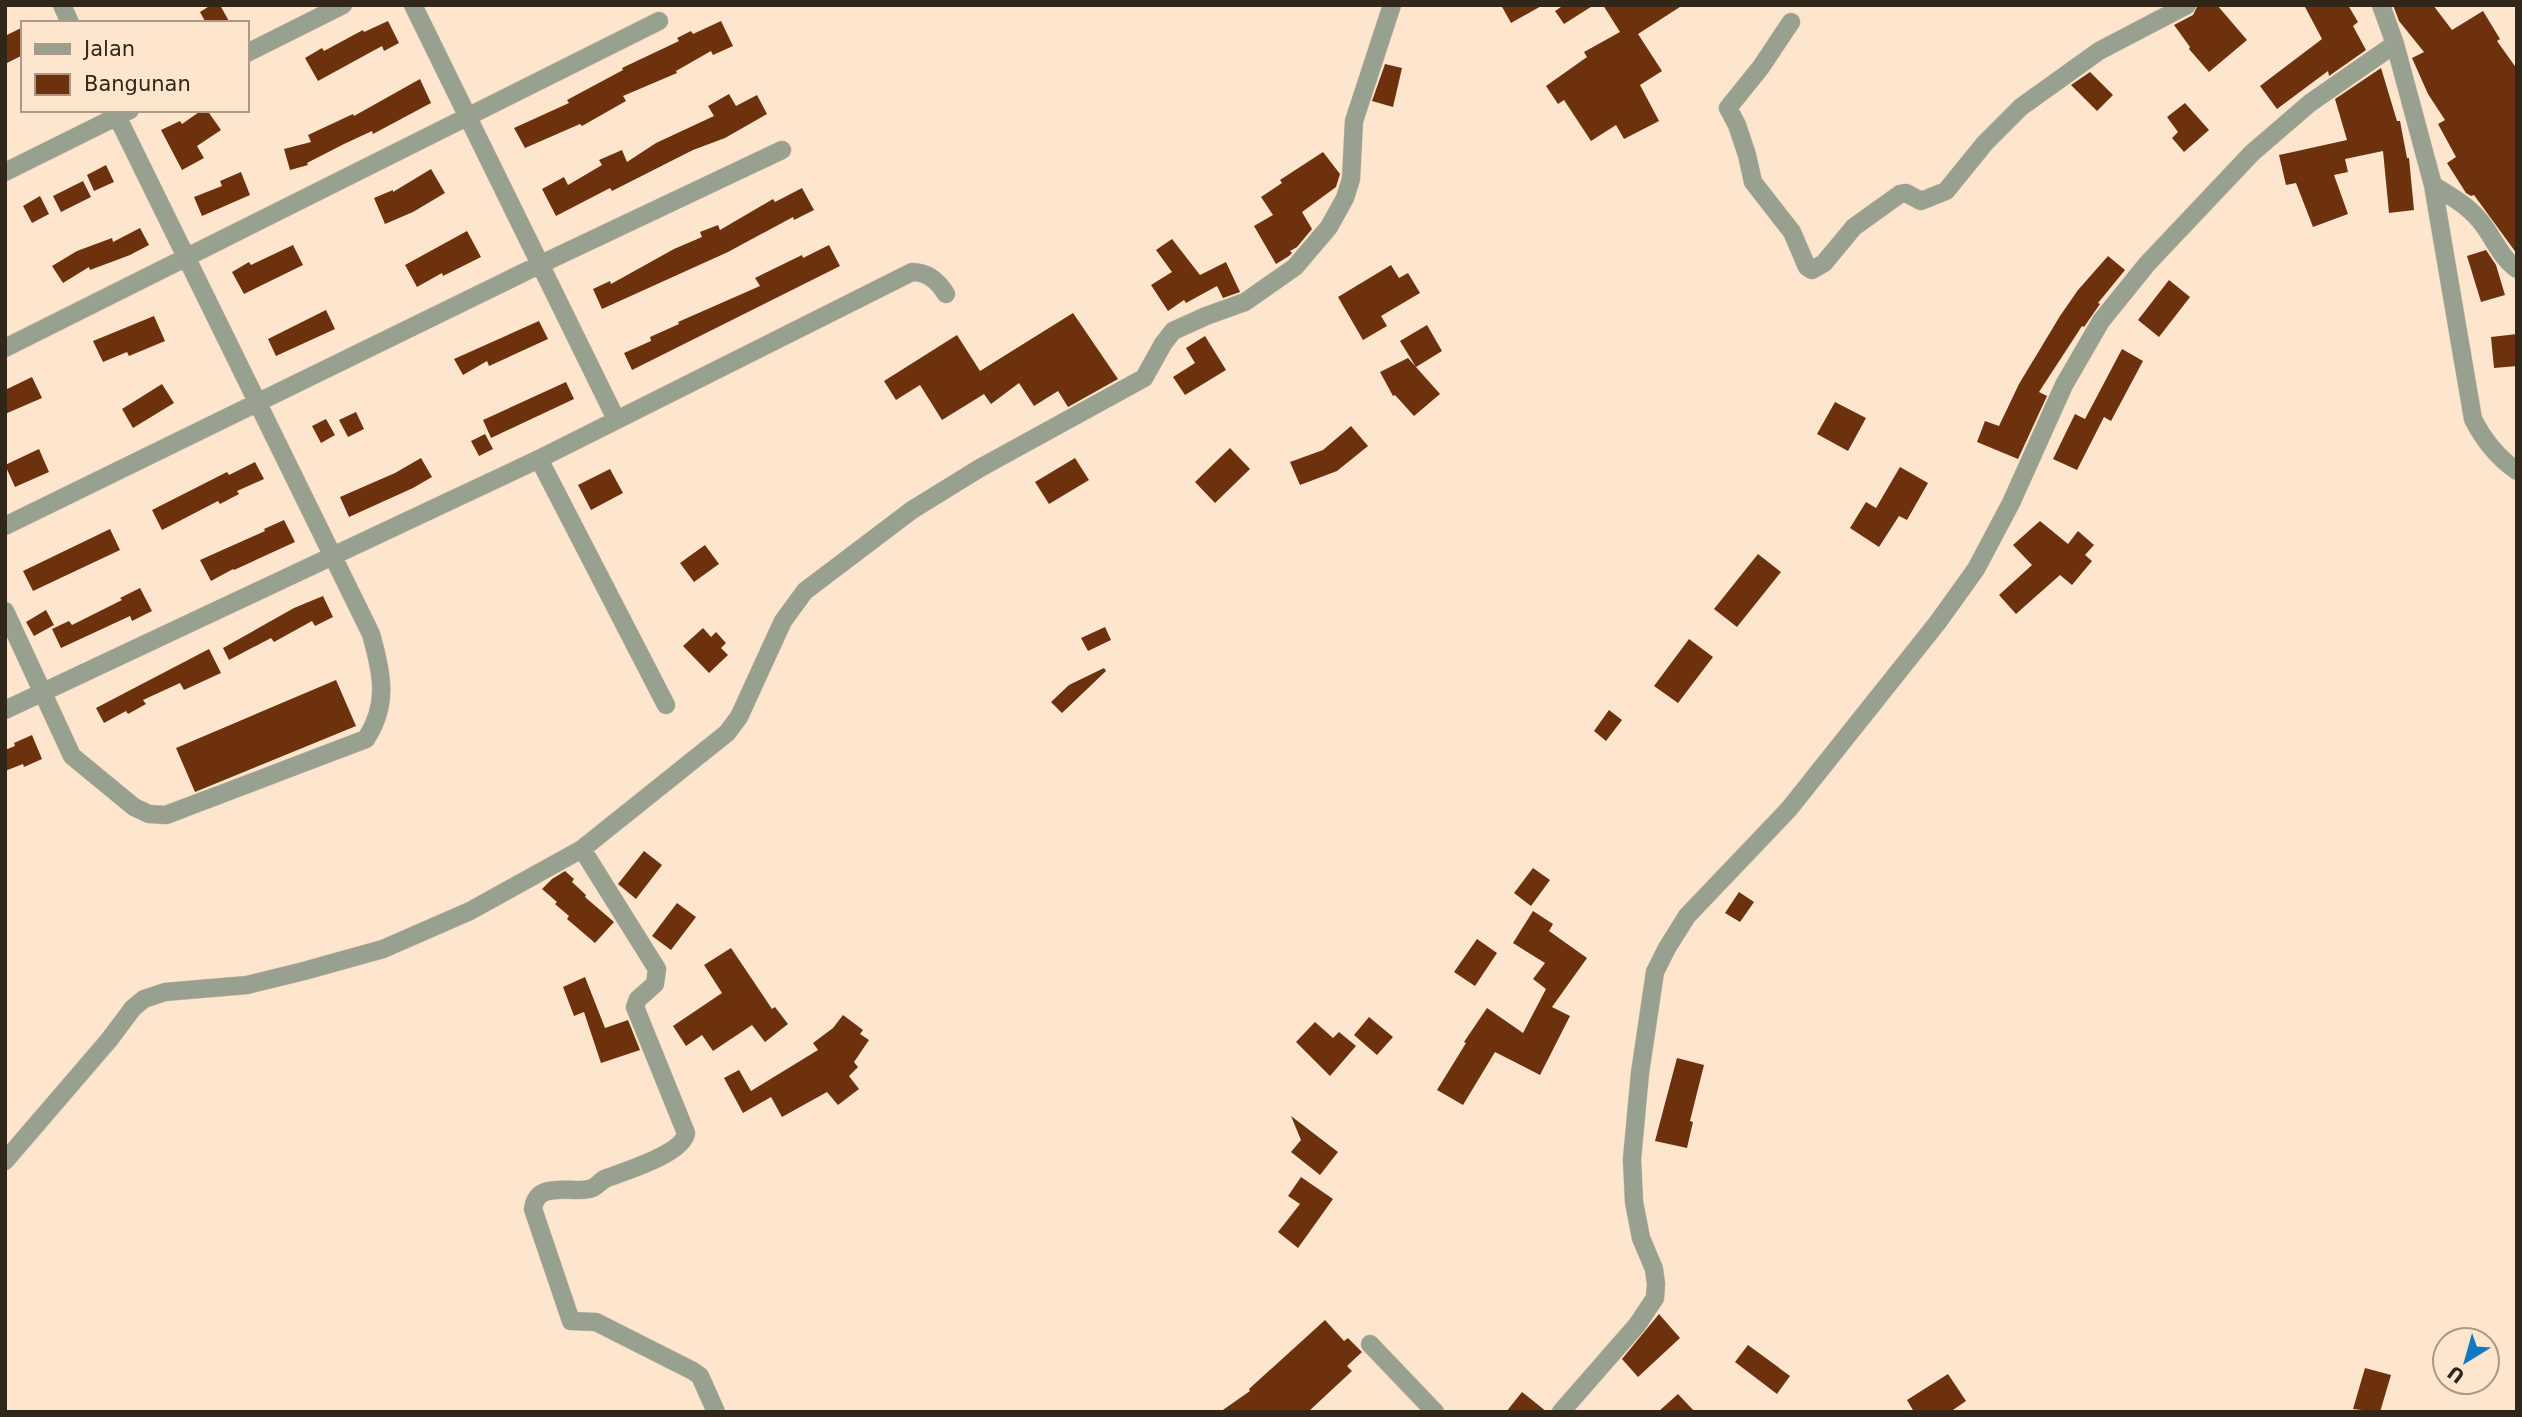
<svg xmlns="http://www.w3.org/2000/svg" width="2522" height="1417" viewBox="0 0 2522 1417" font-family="'DejaVu Sans',sans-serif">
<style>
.building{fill:#6d320d}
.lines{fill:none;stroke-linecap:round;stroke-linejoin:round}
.minor-casing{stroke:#d8c3ad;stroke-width:19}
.minor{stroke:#98a090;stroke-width:18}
</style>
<rect width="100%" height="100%" fill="#fde6cd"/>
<path class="building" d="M211 5H220L230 23H206L200 12Z
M1501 5H1543L1511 23Z
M1564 5H1594L1564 24 1555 11Z
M1603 5H1683L1638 34 1662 71 1640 85 1659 121 1624 139 1616 125 1591 141 1564 100 1558 104 1546 86 1587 57 1584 52 1620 32Z
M2198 5H2217L2247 40 2209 72 2189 49 2190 47 2174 25 2193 15Z
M2304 5H2348L2358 22 2353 26 2366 50 2329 76 2328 71 2277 109 2260 86 2322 39Z
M2393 5H2433L2452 30 2483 11 2500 39 2497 41 2517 69V254L2474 195 2471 196 2466 193 2447 163 2456 157 2438 124 2445 120 2428 94 2412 58 2424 52 2399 21Z
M388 21 399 43 384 51 382 46 318 81 305 58 322 48 324 51 363 30 364 32Z
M721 21 733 46 713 55 711 51 676 71 677 73 623 96 626 101 582 126 580 124 525 148 514 128 569 103 567 100 623 70 622 68 679 41 677 38 691 31 693 34Z
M23 27V55L5 64V36Z
M1385 64 1402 68 1393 107 1372 101Z
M2381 68 2397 121H2400L2407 158H2409L2414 210 2389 213 2383 151 2345 159 2348 172 2334 175 2348 214 2313 227 2296 183 2286 185 2279 155 2347 140 2335 99Z
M2090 72 2113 95 2097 111 2071 85Z
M420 79 431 103 373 134 372 131 344 144 307 163 308 165 290 170 284 149 311 142 308 135 353 114 354 116Z
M729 94 736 106 757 95 767 114 725 138 693 150 612 191 610 188 556 216 542 189 564 177 568 185 602 165 599 160 622 150 627 162 656 143 714 116 708 106Z
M2185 103 2209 130 2184 152 2172 138 2178 132 2167 117Z
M202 110H207L221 130 197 146 204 158 182 170 161 130 180 121 182 124Z
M1323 152 1340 174 1336 187 1302 212 1312 229 1297 247 1290 251 1292 253 1289 256 1276 264 1254 226 1273 215 1261 197 1282 183 1280 180Z
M106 165 114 182 94 191 87 175Z
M431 169 445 193 413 212 385 224 374 198 393 190V192Z
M241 172 250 195 202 216 194 197 222 186 220 181Z
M83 181 91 197 61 212 53 196Z
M802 188 814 210 794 220 793 217 728 252 602 309 593 289 610 281 611 284 674 249 702 237 700 232 718 225 720 230 773 199 775 202Z
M40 196 49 214 32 223 23 206Z
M140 228 149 245 130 255 90 270 89 267 63 283 52 266 77 251 112 238 113 242Z
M467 231 481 257 443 276 442 273 417 287 405 265Z
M1172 239 1200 275 1226 262 1240 292 1223 298 1217 286 1186 303 1184 300 1168 311 1151 285 1172 272 1156 250Z
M293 245 303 265 244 294 232 272 249 262 251 265Z
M829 245 840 266 632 370 624 353 651 341 650 337 679 324 678 322 760 286 755 278 802 255 803 258Z
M2486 250 2496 265 2505 295 2481 302 2467 256Z
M2108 256 2125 270 2098 303 2100 304 2084 327 2082 326 2039 392 2047 396 2018 459 1977 442 1985 421 1999 426 2019 384 2060 316 2078 290Z
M1391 265 1399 278 1408 273 1420 293 1381 316 1387 326 1363 340 1338 297Z
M2169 280 2190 297 2159 337 2138 320Z
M326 310 335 329 276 356 268 339Z
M1073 313 1118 379 1068 407 1058 391 1034 406 1019 383 991 404 984 394 942 420 920 385 896 400 884 381 957 335 980 371Z
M154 316 165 341 129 356 127 352 103 362 93 341Z
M539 321 548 339 489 366 487 361 463 375 454 359Z
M1427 325 1442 351 1416 367 1400 341Z
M2517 334V366L2494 368 2491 337Z
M1205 336 1226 370 1185 395 1173 377 1195 363 1186 348Z
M2122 349 2143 361 2111 421 2104 417 2077 470 2053 459 2075 414 2085 419Z
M1408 358 1440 394 1414 416 1395 395 1393 396 1380 372Z
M32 377 42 398 5 414V390Z
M566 382 574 399 491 438 483 420Z
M162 384 174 403 133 428 122 409Z
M1835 402 1866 418 1848 451 1817 434Z
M356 412 364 429 348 437 339 420Z
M326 419 335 435 321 443 312 426Z
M1351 426 1368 446 1337 471 1300 485 1290 462 1323 450Z
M485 434 493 449 479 456 471 441Z
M1230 448 1250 469 1215 503 1195 482Z
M39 449 49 472 15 487 5 465Z
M421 458 432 477 413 488 349 517 340 497 395 473Z
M1075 458 1089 480 1049 504 1035 482Z
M255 462 264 479 237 491 239 494 220 504 218 501 162 530 152 510 227 472 229 475Z
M1900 467 1928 483 1907 520 1899 516 1879 547 1850 528 1866 502 1876 508Z
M610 469 623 493 591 510 578 485Z
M284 520 295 542 234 570 233 569 211 581 200 560 265 531 264 529Z
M2040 521 2068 544 2078 531 2094 545 2085 555 2092 561 2072 585 2060 575 2016 614 1999 595 2032 565 2013 545Z
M110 529 120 550 33 591 23 571Z
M705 545 719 564 694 582 680 563Z
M1758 554 1781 572 1737 627 1714 609Z
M140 588 152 611 132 621 130 616 61 648 52 629 69 621 72 625 122 600 120 598Z
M323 596 333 617 315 626 312 621 274 642 271 638 229 660 223 648 294 608Z
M46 610 54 625 34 636 26 622Z
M1105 627 1111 640 1088 651 1081 638Z
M703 628 711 637 716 632 726 643 721 648 728 655 709 673 683 646Z
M1689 639 1713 657 1678 703 1654 686Z
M209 649 221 673 184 690 180 683 143 700 146 704 128 714 126 711 104 723 96 708Z
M1104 668 1106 671 1062 713 1051 702 1069 685Z
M336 680 356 726 195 792 176 748Z
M1609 710 1622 720 1606 741 1594 731Z
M32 735 42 759 24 767 23 764 5 771V750L15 746 14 743Z
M644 851 662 865 636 899 618 884Z
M1533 868 1550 880 1531 906 1514 893Z
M565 871 574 879 572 882 586 895 585 897 614 922 595 943 567 919 569 916 555 904 557 902 542 889 552 879Z
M1739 892 1754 902 1740 922 1725 913Z
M677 903 696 917 671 950 652 936Z
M1533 911 1553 924 1549 931 1587 958 1552 1007 1570 1016 1540 1075 1495 1052 1463 1105 1437 1090 1466 1043 1464 1042 1487 1008 1523 1033 1546 989 1533 979 1545 963 1513 943Z
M1477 939 1497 953 1475 986 1454 972Z
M731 948 772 1009 775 1007 788 1024 765 1042 752 1025 713 1051 702 1035 686 1046 673 1026 722 993 704 965Z
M585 977 605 1028 628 1020 640 1050 601 1063 584 1012 574 1016 563 987Z
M843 1015 863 1030 860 1034 869 1040 854 1062 858 1067 849 1076 859 1089 838 1105 827 1092 782 1117 771 1097 743 1113 724 1078 739 1070 751 1091 818 1050 813 1043 833 1028Z
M1369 1017 1393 1037 1377 1055 1354 1035Z
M1315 1022 1333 1038 1339 1032 1356 1046 1330 1076 1296 1042Z
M1677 1058 1704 1065 1690 1121 1693 1122 1687 1148 1655 1141Z
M1291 1116 1338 1152 1320 1175 1291 1152 1301 1140Z
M1301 1177 1333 1199 1298 1248 1278 1232 1300 1204 1288 1196Z
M1659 1314 1680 1338 1638 1377 1622 1359Z
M1325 1320 1344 1341 1348 1338 1362 1352 1347 1366 1352 1371 1308 1412H1220L1250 1391 1249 1389Z
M1748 1345 1790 1376 1777 1394 1735 1362Z
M2365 1368 2391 1375 2380 1412 2353 1409Z
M1948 1374 1966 1401 1950 1412H1914L1907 1400Z
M1522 1392 1547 1412H1506Z
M1678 1394 1695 1412H1658Z"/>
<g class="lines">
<g class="minor-casing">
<path id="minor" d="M62 5 70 23
M413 5 616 419
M2381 5 2395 44 2433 185 2473 419C2484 441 2497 457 2517 471
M1791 22 1761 67 1728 108 1737 125 1747 155 1753 182 1792 232 1807 267 1812 270 1824 263 1854 227 1900 194 1906 193 1921 201 1946 191 1985 143 2021 107 2099 51 2187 5
M247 53 343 5
M5 172 130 110
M2433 185C2452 197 2471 207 2484 226 2495 241 2502 259 2517 269
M5 348 659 21
M539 459 666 705
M5 526 541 264 782 150
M5 611 72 756 134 807 149 814 166 815 366 739C389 704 382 673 371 634L114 110
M5 710 539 459 912 272C928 272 938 281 946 294
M582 849 657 969 655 984 638 999 635 1007 686 1133C683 1154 625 1171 607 1178 600 1180 597 1188 589 1189 575 1192 558 1187 545 1192 537 1195 534 1202 533 1209L571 1321 596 1322 693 1371 700 1376 716 1412
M5 1161 109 1040 133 1008 144 999 165 992 247 985 304 971 383 949 470 911 582 849 727 733 739 717 783 621 805 591 912 510 980 468 1144 378 1163 344 1173 331 1206 316 1245 302 1295 267 1329 227 1345 198 1351 179 1354 121 1392 5
M1370 1344 1435 1412
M1561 1412 1637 1325 1655 1298 1656 1284 1654 1269 1641 1238 1634 1202 1632 1159 1640 1073 1655 972 1667 948 1687 916 1789 809 1938 622 1976 569 2011 503 2064 385 2101 321 2147 264 2252 153 2310 103 2395 44"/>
</g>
<use href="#minor" class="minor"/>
</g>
<rect width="2522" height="1417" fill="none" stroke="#31261a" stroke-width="14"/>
<rect x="21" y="21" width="228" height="91" fill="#fde6cd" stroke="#ab9985" stroke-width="2"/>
<rect x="35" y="44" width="35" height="10" fill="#98a090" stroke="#ab9985" stroke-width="2"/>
<text x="84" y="56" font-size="21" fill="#31261a">Jalan</text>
<rect x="35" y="74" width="35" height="21" fill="#6d320d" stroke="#ab9985" stroke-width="2"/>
<text x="84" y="91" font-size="21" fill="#31261a">Bangunan</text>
<g transform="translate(2466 1361) rotate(217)"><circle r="33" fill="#fde6cd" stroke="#ab9985" stroke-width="2"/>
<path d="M0-5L12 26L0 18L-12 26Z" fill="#1278c3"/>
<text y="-10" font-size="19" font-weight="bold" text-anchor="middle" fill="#31261a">U</text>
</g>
</svg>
